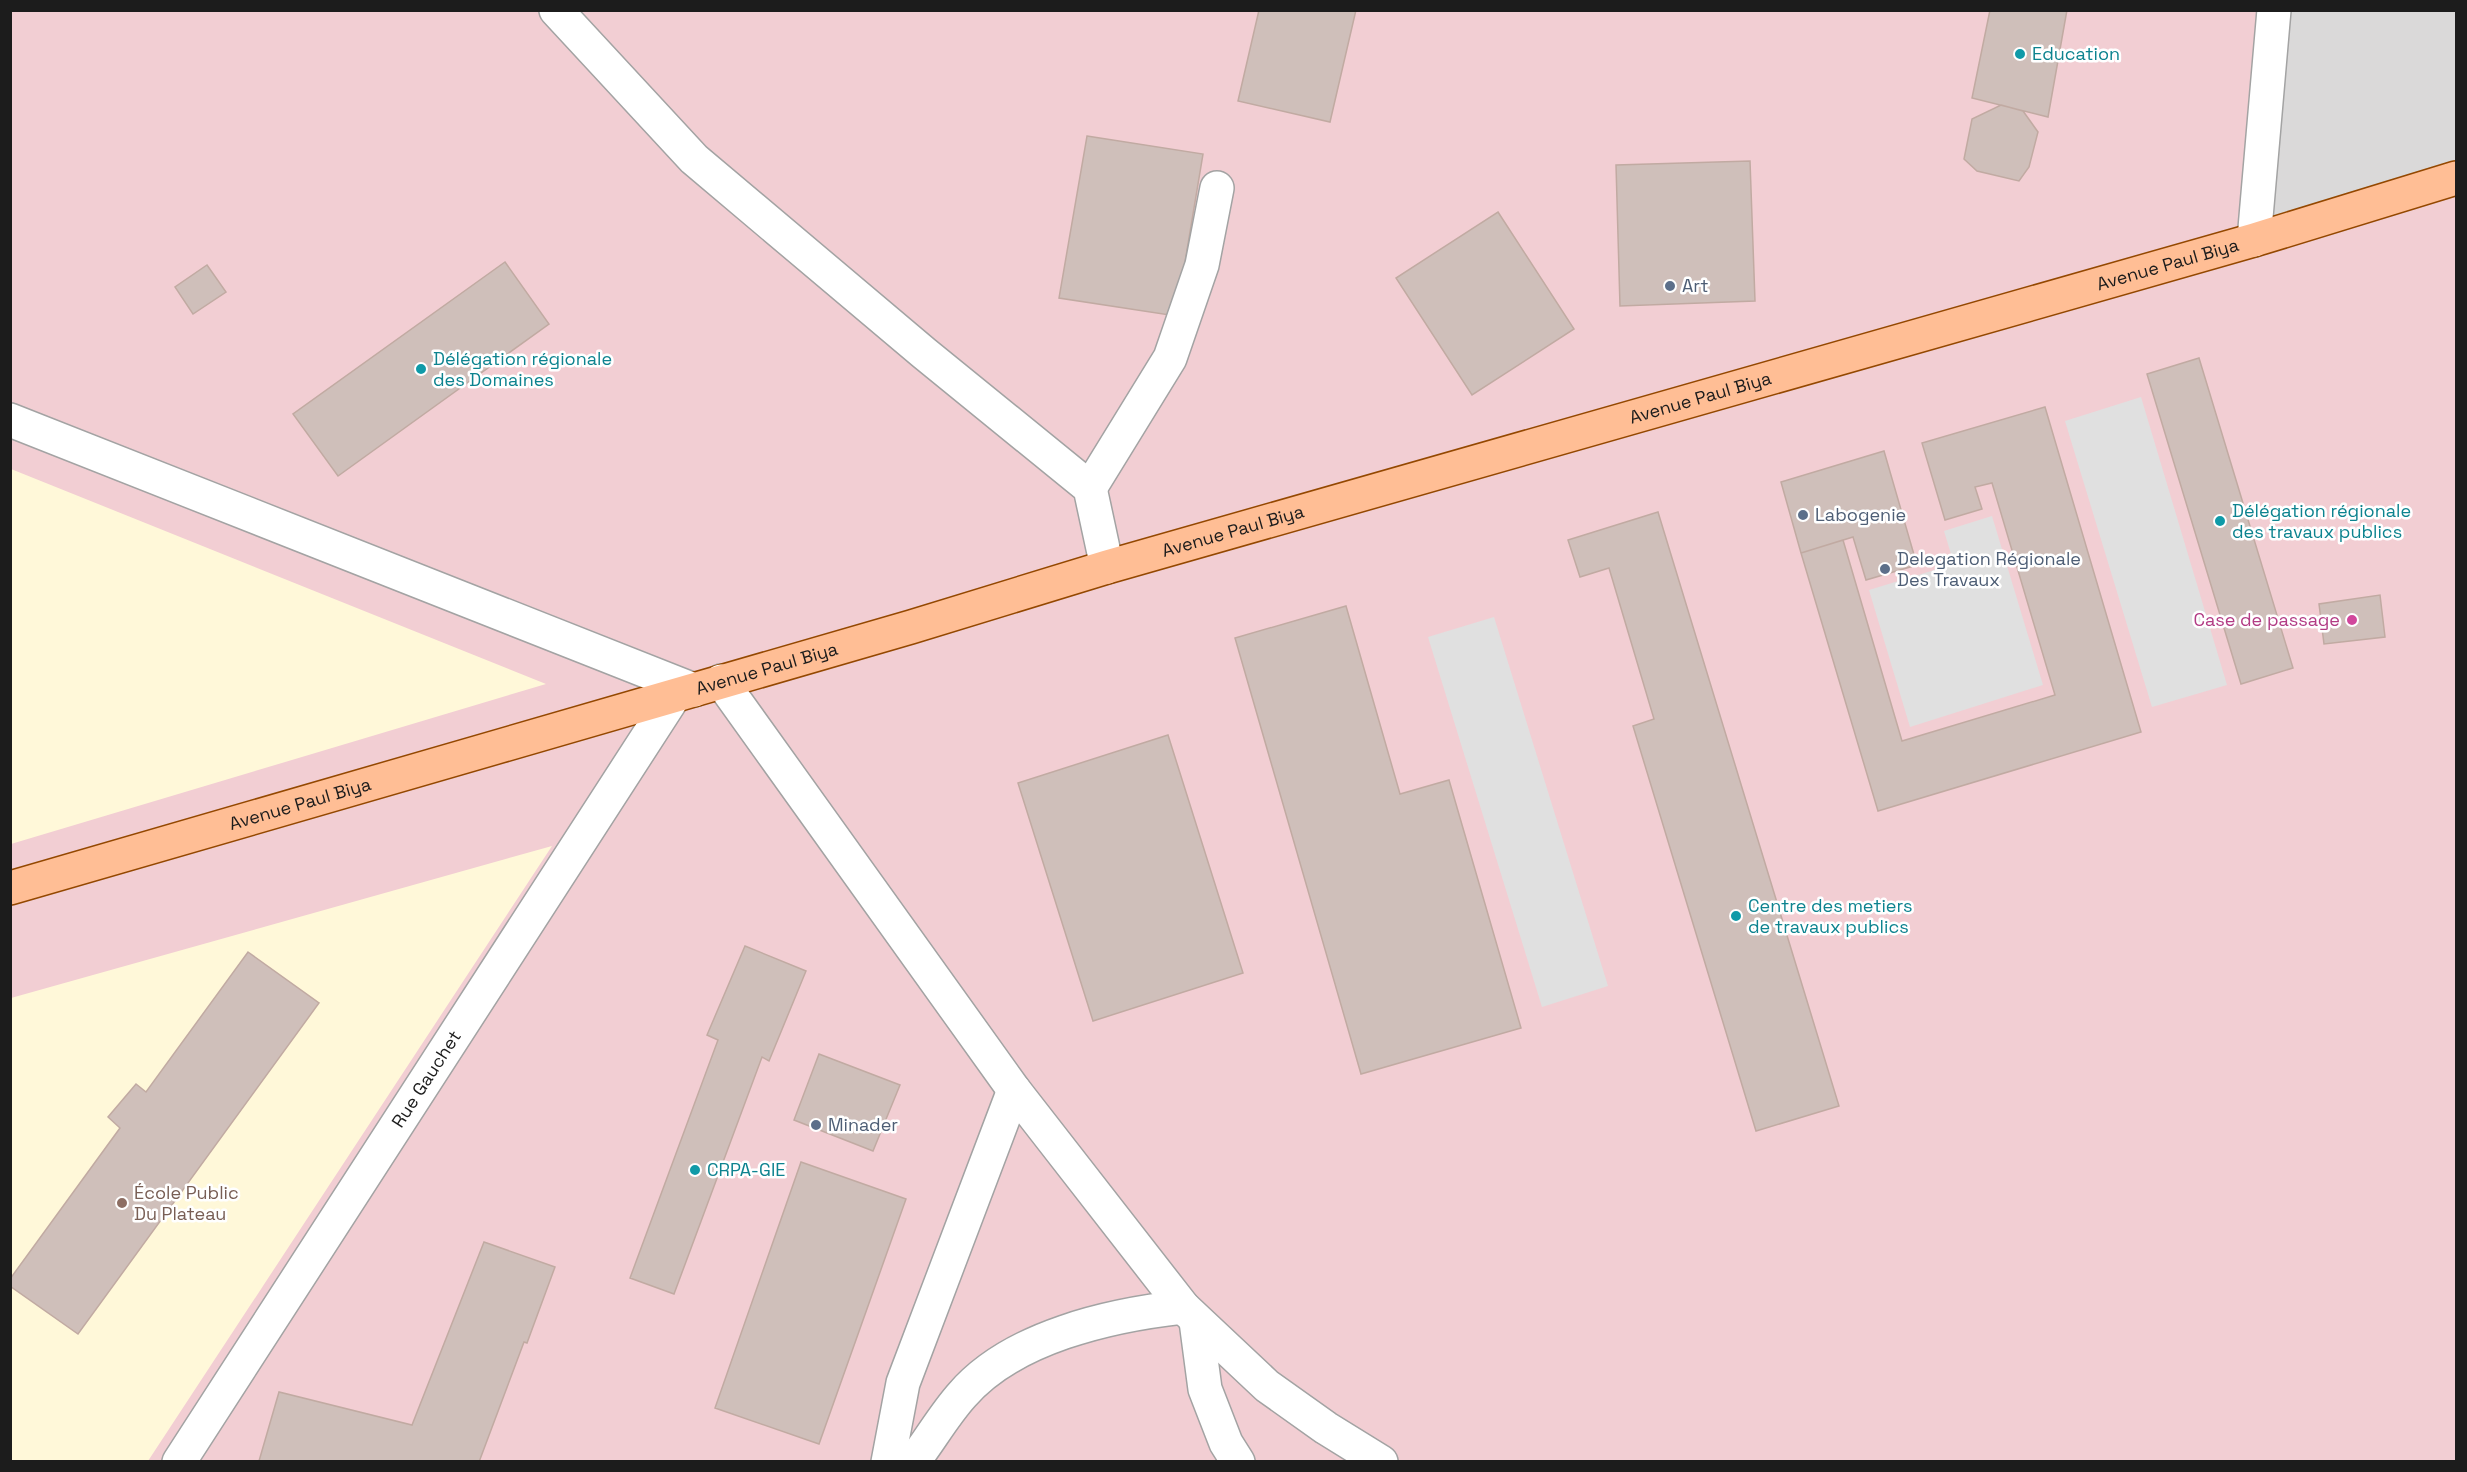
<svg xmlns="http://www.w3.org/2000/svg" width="2467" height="1472" viewBox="0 0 2467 1472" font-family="'Space Grotesk',sans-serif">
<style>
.residential{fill:#dad9d9}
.commercial{fill:#f2ced3}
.education{fill:#fff8d9}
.parking{fill:#e0e0e0}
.building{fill:#cfbfba;stroke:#c1aaa2;stroke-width:1.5}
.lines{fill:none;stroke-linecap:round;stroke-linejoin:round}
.minor-casing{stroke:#a3a3a3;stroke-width:36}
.major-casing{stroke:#944800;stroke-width:36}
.minor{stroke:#fff;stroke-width:33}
.major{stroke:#ffbe95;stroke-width:33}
.culture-dot{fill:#0f9aa8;stroke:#fff;stroke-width:2}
.service-dot{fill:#5c6f8a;stroke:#fff;stroke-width:2}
.hotel-dot{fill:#d1479c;stroke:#fff;stroke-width:2}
.education-dot{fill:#8d6e63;stroke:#fff;stroke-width:2}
.labels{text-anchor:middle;stroke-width:5;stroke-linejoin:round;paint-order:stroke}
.culture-label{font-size:18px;fill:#0d838f;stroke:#fff;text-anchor:start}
.street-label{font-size:18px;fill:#1c1c1c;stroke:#fff}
.service-label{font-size:18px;fill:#4e5e75;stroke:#fff;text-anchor:start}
.hotel-label{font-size:18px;fill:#b23c85;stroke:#fff;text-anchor:end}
.education-label{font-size:18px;fill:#785e54;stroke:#fff;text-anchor:start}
</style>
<rect width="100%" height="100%" fill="#efe7e1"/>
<path class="residential" d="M2281 11H2456V181L2256 241Z"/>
<path class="commercial" d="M10 11H2281L2256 240 2456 181V1461H11Z"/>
<path class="education" d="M11 469 546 684 11 844Z
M552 846 148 1461 11 1462V998Z"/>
<path class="parking" d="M2141 397 2227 685 2152 707 2065 421Z
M1992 516 2043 685 1910 727 1869 590 1954 564 1944 531Z
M1494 617 1608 986 1542 1007 1428 637Z"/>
<path class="building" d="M1259 10H1356L1330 122 1238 101Z
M1990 10H2067L2048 117 1972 98Z
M2001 105 2023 111 2038 132 2029 167 2019 181 1977 171 1964 159 1972 119Z
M1087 136 1203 154 1176 316 1059 298Z
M1750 161 1755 301 1620 306 1616 165Z
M1498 212 1574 329 1472 395 1396 278Z
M505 262 549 324 338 476 293 414Z
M207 265 226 292 193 314 175 287Z
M2199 358 2293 668 2241 684 2147 374Z
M2045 407 2141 732 1878 811 1801 553 1843 540 1902 741 2055 695 1992 483 1975 487 1982 509 1945 520 1922 443Z
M1884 451 1917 565 1866 580 1853 537 1801 553 1781 482Z
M1658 512 1839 1106 1756 1131 1633 726 1654 719 1609 568 1580 577 1568 540Z
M2380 595 2385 637 2324 644 2319 604Z
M1346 606 1400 794 1449 780 1521 1028 1361 1074 1235 638Z
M1168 735 1243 973 1093 1021 1018 783Z
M745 946 806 971 769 1061 762 1057 674 1294 630 1278 718 1040 707 1035Z
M248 952 319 1003 78 1334 10 1286V1279L120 1128 108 1117 136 1084 146 1092Z
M819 1054 900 1085 873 1151 794 1120Z
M801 1162 906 1199 819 1444 715 1408Z
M484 1242 555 1267 527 1343 524 1342 479 1462 259 1461 279 1392 412 1425Z"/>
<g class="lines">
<g class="minor-casing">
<g id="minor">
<path d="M556 10 694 159 924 353 1090 488 1107 567"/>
<path d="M2254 240 2274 10"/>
<path d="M10 420 694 690"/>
<path d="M1090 488 1170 358 1202 265 1217 188"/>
<path d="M721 681 1014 1090 1183 1307 1267 1386 1326 1428 1381 1462"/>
<path d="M1196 1321 1205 1389 1226 1443 1238 1462"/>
<path id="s1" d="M179 1462 674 696"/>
<path d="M888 1462 903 1383 1014 1090"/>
<path d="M913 1462C930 1440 944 1415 962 1395 1012 1337 1110 1315 1183 1307"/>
</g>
</g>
<g class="major-casing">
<g id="major">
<path id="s2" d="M10 888 911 627 1107 567 2254 240 2456 178"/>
</g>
</g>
<use href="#minor" class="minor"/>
<use href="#major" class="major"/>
</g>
<g class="culture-dot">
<circle cx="2020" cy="54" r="6"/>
<circle cx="421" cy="369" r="6"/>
<circle cx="2220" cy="521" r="6"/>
<circle cx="1736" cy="916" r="6"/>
<circle cx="695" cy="1170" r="6"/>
</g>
<g class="service-dot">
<circle cx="1670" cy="286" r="6"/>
<circle cx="1803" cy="515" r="6"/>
<circle cx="1885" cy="569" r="6"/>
<circle cx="816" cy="1125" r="6"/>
</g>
<circle class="hotel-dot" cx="2352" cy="620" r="6"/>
<circle class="education-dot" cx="122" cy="1203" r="6"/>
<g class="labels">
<g class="culture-label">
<text x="2032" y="60">Education</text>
<text x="433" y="365">Délégation régionale<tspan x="433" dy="21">des Domaines</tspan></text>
<text x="2232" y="517">Délégation régionale<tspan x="2232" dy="21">des travaux publics</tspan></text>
<text x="1748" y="912">Centre des metiers<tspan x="1748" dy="21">de travaux publics</tspan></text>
<text x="707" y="1176">CRPA-GIE</text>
</g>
<g class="street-label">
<text dy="6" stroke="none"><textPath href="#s2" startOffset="2246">Avenue Paul Biya</textPath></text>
<text dy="6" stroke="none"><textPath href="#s2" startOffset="1760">Avenue Paul Biya</textPath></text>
<text dy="6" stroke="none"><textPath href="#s2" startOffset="1274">Avenue Paul Biya</textPath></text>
<text dy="6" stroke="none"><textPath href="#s2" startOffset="788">Avenue Paul Biya</textPath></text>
<text dy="6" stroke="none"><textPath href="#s2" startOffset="302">Avenue Paul Biya</textPath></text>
<text dy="6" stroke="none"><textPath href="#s1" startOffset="456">Rue Gauchet</textPath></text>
</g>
<g class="service-label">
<text x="1682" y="292">Art</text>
<text x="1815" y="521">Labogenie</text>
<text x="1897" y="565">Delegation Régionale<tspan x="1897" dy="21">Des Travaux</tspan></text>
<text x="828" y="1131">Minader</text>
</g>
<g class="hotel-label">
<text x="2340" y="626">Case de passage</text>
</g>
<g class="education-label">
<text x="134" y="1199">École Public<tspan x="134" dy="21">Du Plateau</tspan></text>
</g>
</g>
<rect width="2467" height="1472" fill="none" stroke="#1c1c1c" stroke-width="24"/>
</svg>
